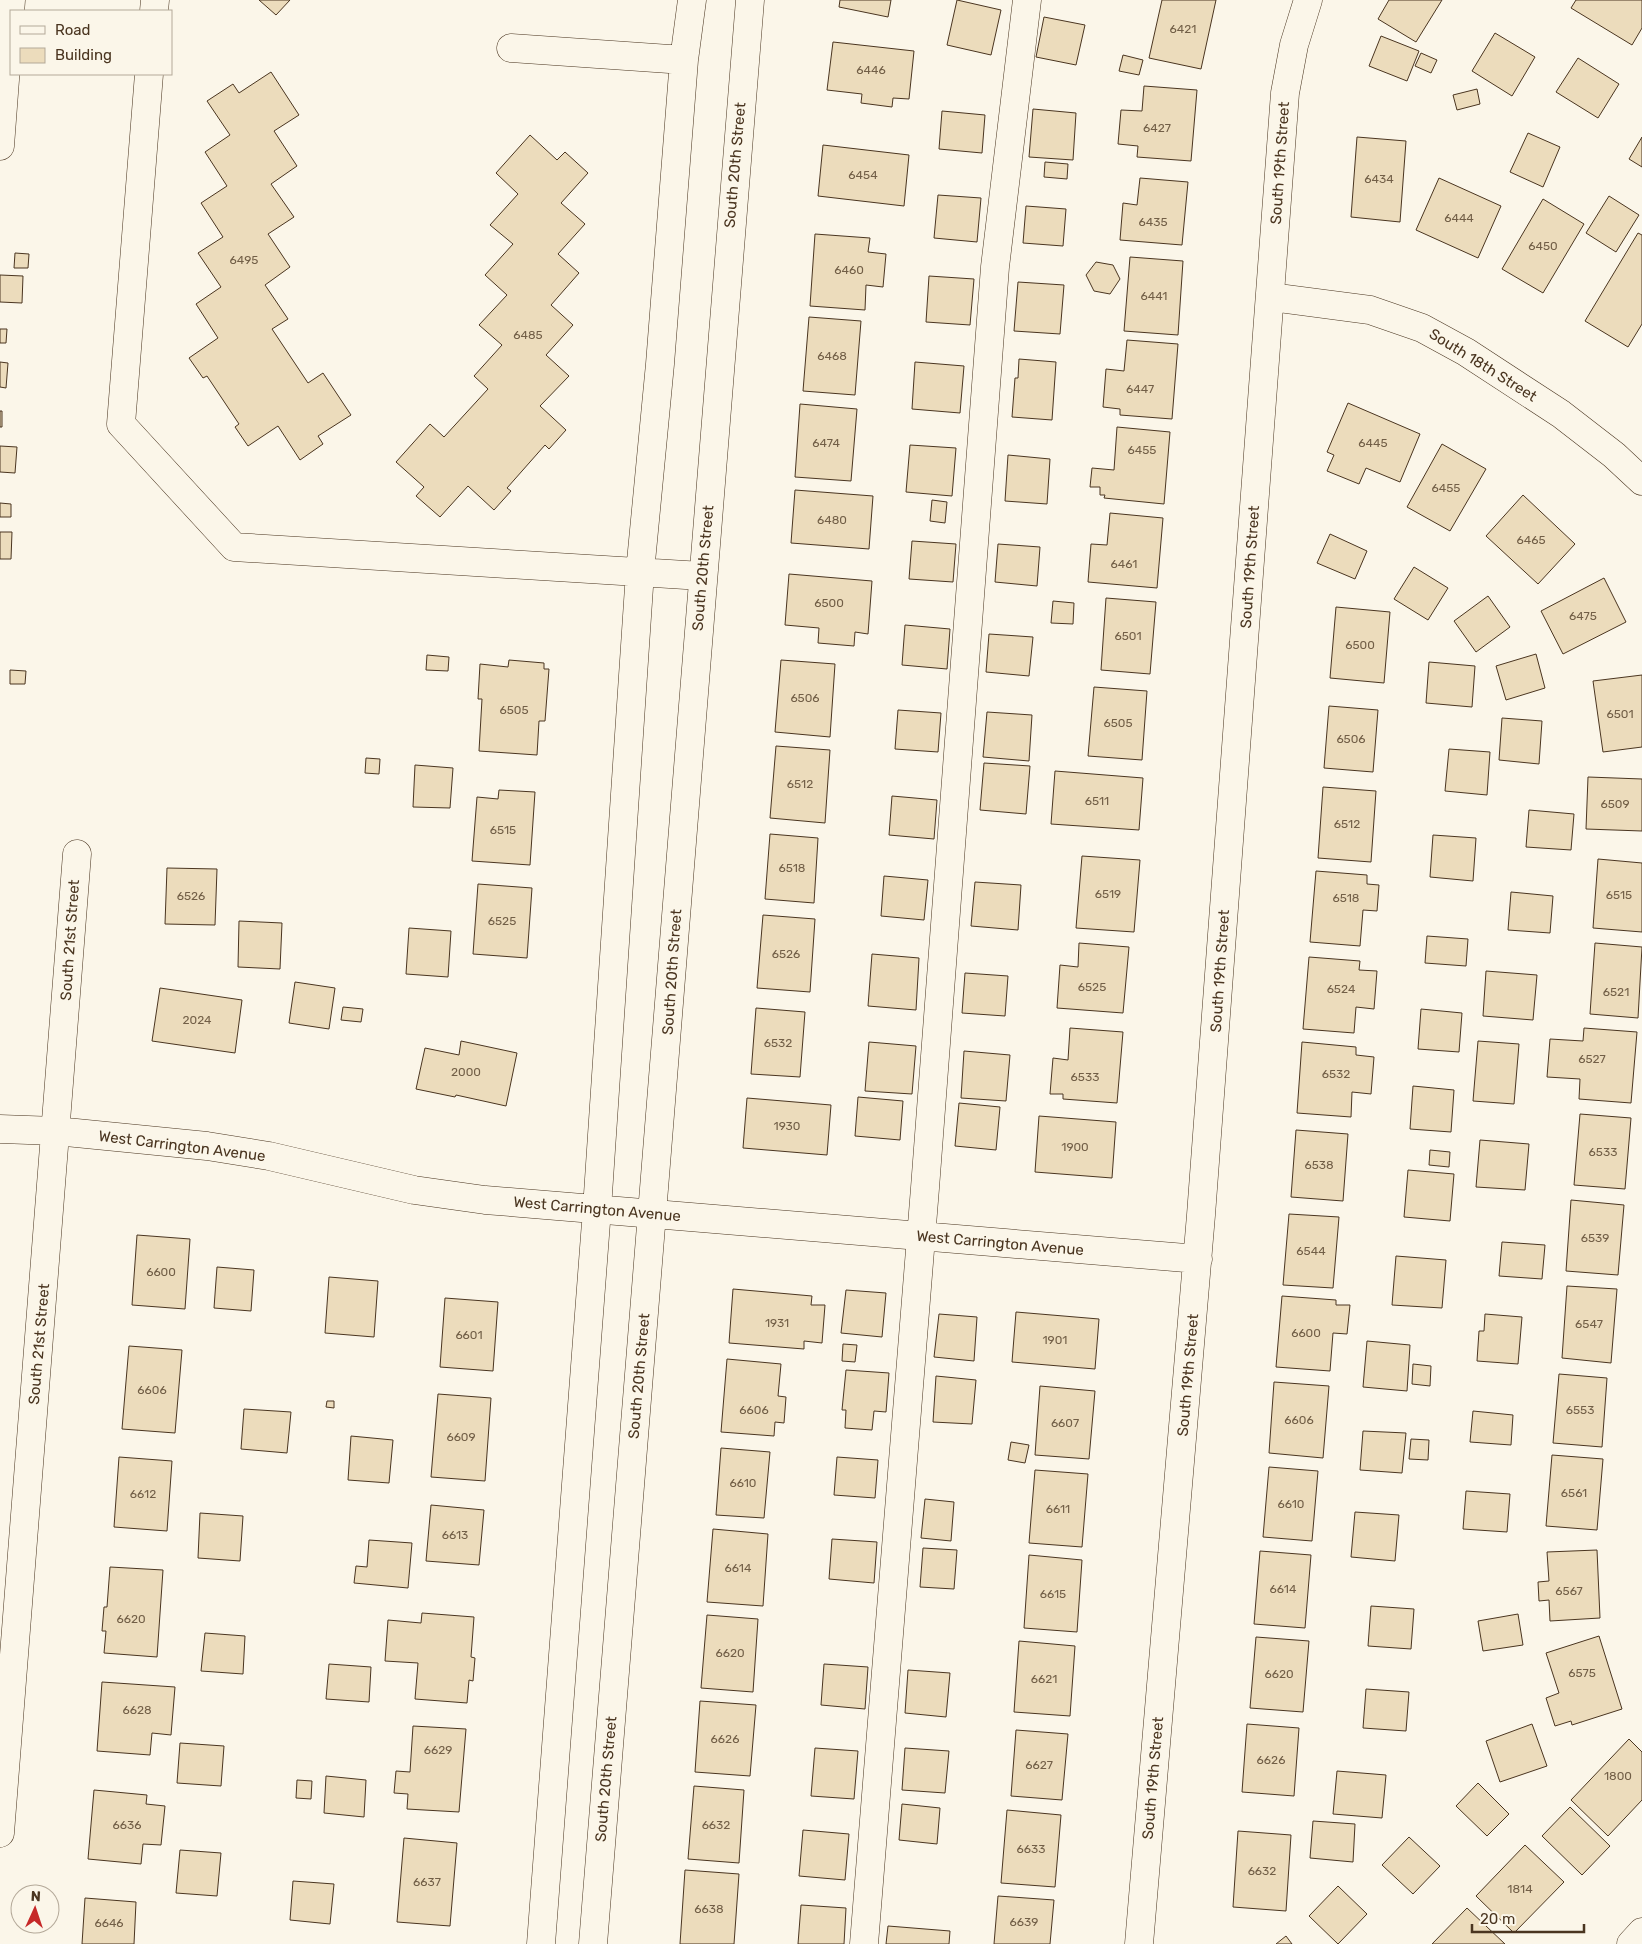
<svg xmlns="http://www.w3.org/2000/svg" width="1642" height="1944" viewBox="0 0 1642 1944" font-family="Rubik,sans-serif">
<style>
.building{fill:#ecdcbc;stroke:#4a3520}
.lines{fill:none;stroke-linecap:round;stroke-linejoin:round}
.minor-casing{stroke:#4a3520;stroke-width:29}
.minor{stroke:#fbf6e9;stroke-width:28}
.labels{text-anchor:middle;stroke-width:4;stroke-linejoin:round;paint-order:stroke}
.number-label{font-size:12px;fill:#725f47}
.street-label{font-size:15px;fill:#4a3520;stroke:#fbf6e9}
</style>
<rect width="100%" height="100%" fill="#fbf6e9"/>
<path class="building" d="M259 0H290L276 15Z
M840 0H891L888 17 839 7Z
M957 0 1001 10 991 55 947 45Z
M1162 0H1216L1201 69 1149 58Z
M1389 0H1442L1416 42 1378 19Z
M1576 0H1642V28L1632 45 1571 8Z
M1044 17 1085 25 1076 65 1036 57Z
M1495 33 1535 57 1512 96 1472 71Z
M1381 36 1419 51 1407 81 1369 66Z
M833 42 914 51 909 99 893 98 892 107 861 103 862 94 827 90Z
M1421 53 1437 60 1431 73 1415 66Z
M1123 55 1143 60 1139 75 1119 71Z
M1578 58 1619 84 1598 118 1556 92Z
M271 72 299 115 274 131 297 166 271 184 294 217 268 234 290 267 265 285 288 319 272 329 308 383 323 373 351 415 318 436 323 444 300 460 278 426 248 446 235 427 239 424 207 376 203 378 189 358 218 338 196 304 221 287 198 253 223 237 201 203 227 186 205 152 230 135 207 101 233 84 239 93Z
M1144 86 1197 90 1191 161 1137 157 1138 146 1118 144 1121 110 1142 111Z
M1477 89 1480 104 1457 110 1453 95Z
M1033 109 1076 113 1073 160 1029 157Z
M942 111 985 115 982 153 939 149Z
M1528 133 1560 147 1543 187 1510 172Z
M530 135 557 160 565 152 588 173 561 203 585 224 558 254 579 273 551 305 573 325 546 355 569 376 540 406 566 430 549 449 545 445 507 488 511 491 494 510 468 486 440 517 416 496 424 487 396 462 430 424 444 437 488 389 474 376 502 345 479 325 507 295 485 275 513 244 490 225 518 194 496 173Z
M1357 137 1406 141 1400 222 1351 217Z
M1642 137V167L1629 159Z
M823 145 909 155 904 206 818 196Z
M1045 162 1068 164 1067 179 1044 177Z
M1140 178 1188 182 1182 245 1120 240 1123 203 1137 205Z
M1439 178 1501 206 1478 258 1416 230Z
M938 195 981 198 977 242 934 238Z
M1609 196 1639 215 1616 252 1586 233Z
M1543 199 1584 224 1543 293 1502 269Z
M1026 206 1066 209 1063 246 1023 243Z
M1638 233 1642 235V324L1628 347 1585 321Z
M815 234 870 238 868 252 886 254 883 287 866 285 865 310 810 306Z
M15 253 29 254 28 268H14Z
M1130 257 1183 261 1178 335 1124 331Z
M1096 262 1113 265 1120 279 1110 294 1094 291 1086 275Z
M0 275 23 276 22 303 0 302Z
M929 276 974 279 970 325 926 322Z
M1018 282 1064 285 1060 334 1014 331Z
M809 317 861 321 855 395 803 391Z
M0 329H7L6 343H0Z
M1127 340 1178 344 1172 419 1120 415V409L1103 407 1106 369 1124 371Z
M1019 359 1056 362 1052 420 1012 417 1015 378H1018Z
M0 362 8 363 6 388 0 387Z
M915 362 964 366 960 413 912 409Z
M1348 403 1420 434 1400 482 1366 468 1359 484 1327 471 1334 455 1327 452Z
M800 404 857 409 851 481 795 477Z
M0 411H2V427H0Z
M1117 427 1170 432 1164 504 1104 498 1105 495H1100V487H1090L1092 468 1114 470Z
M1442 444 1486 469 1450 531 1407 507Z
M910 445 956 448 952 496 906 492Z
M0 446 17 447 15 473 0 472Z
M1008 455 1050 459 1047 504 1005 501Z
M795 490 873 496 869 549 791 543Z
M1523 495 1575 544 1538 584 1486 536Z
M932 500 947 502 945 523 930 521Z
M0 503 11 504V517H0Z
M1110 513 1163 518 1157 588 1088 582 1091 544 1107 545Z
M0 532H12L11 559H0Z
M1330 534 1367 551 1355 579 1317 563Z
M912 541 956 544 953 582 909 579Z
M998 544 1040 547 1037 586 995 582Z
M1414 567 1448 588 1428 620 1394 599Z
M789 574 872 581 868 634 855 632 854 646 818 643 819 628 785 625Z
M1604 578 1626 622 1563 654 1541 611Z
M1488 596 1510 627 1476 652 1454 621Z
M1106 598 1156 602 1150 674 1101 670Z
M1053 601 1074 603 1073 624 1051 623Z
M1336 607 1390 612 1384 683 1330 678Z
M905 625 950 629 947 669 902 665Z
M989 634 1033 637 1029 676 986 672Z
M1536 654 1545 688 1506 700 1496 666Z
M427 655 449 657 448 671 426 670Z
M509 660 544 663V669H549L545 721H539L537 755 479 751 482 699H478L480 664 508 667Z
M781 660 835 664 830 737 775 732Z
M1429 662 1475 666 1472 707 1426 703Z
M10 670 26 671 25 684H10Z
M1642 675V747L1603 752 1593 681Z
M1094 687 1147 691 1142 760 1088 756Z
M1329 706 1378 710 1373 772 1324 768Z
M898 710 941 713 938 752 895 749Z
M987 712 1032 715 1029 761 983 757Z
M1502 718 1542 721 1539 764 1499 760Z
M776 746 830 750 825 823 770 818Z
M1449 749 1490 752 1487 795 1445 791Z
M366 758 380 759 379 774 365 773Z
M984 763 1030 766 1026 814 980 810Z
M415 765 453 768 450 808 413 807Z
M1055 771 1143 778 1139 830 1051 824Z
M1588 777 1642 779V831L1586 829Z
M1323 787 1376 791 1371 862 1318 858Z
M499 790 535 792 530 865 472 861 477 797 498 799Z
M892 796 937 800 934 839 889 835Z
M1529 810 1574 814 1571 850 1526 847Z
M770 834 818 838 814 903 765 899Z
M1433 835 1476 838 1473 881 1430 877Z
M1082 856 1140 860 1134 932 1076 928Z
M1598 859 1642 863V932L1593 928Z
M167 868 217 869 215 925 165 924Z
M1316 871 1367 875V884L1379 885 1377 911 1363 910 1360 946 1310 942Z
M884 876 928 880 924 920 881 916Z
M975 882 1021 885 1018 930 971 926Z
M478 884 532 888 527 958 473 954Z
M1511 892 1553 896 1550 933 1508 930Z
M763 915 815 919 810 992 757 988Z
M239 921 282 923 280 969 238 967Z
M409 928 451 931 448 977 406 974Z
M1427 936 1468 939 1466 966 1425 963Z
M1079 943 1129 947 1123 1013 1057 1008 1060 965 1078 967Z
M1595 943 1642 947 1638 1018 1590 1014Z
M872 954 919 958 916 1010 868 1006Z
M1309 957 1360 961 1359 970 1377 971 1374 1009 1356 1007 1354 1033 1303 1029Z
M1486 971 1537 975 1533 1020 1483 1016Z
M965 973 1008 976 1005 1016 962 1013Z
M295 982 335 988 329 1029 289 1023Z
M160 988 242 1000 235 1053 152 1041Z
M343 1007 363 1009 361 1022 341 1020Z
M756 1008 805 1012 800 1077 751 1074Z
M1421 1009 1462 1013 1459 1052 1418 1049Z
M1070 1028 1123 1032 1117 1103 1063 1099V1094H1050L1053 1058 1068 1060Z
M1584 1028 1637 1032 1631 1103 1579 1099 1580 1079 1547 1077 1550 1039 1583 1041Z
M461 1041 517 1053 506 1106 456 1095 455 1097 416 1089 425 1048 459 1055Z
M1478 1041 1519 1044 1514 1104 1473 1101Z
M869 1042 916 1046 912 1094 865 1091Z
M1302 1042 1356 1047V1055L1374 1057 1371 1094 1352 1092 1351 1117 1297 1113Z
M964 1051 1010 1055 1006 1101 961 1098Z
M1413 1086 1454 1090 1451 1132 1410 1129Z
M858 1097 903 1101 900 1140 855 1136Z
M747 1098 831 1105 827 1155 743 1148Z
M959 1103 1000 1107 996 1150 955 1146Z
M1580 1114 1631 1118 1625 1189 1574 1185Z
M1039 1116 1116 1122 1112 1178 1035 1172Z
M1296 1130 1348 1134 1343 1201 1291 1197Z
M1480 1140 1529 1144 1525 1190 1476 1187Z
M1430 1150 1450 1152 1449 1167 1429 1165Z
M1408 1170 1454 1174 1450 1221 1404 1217Z
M1571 1200 1624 1205 1618 1275 1566 1271Z
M1289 1214 1339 1217 1333 1288 1283 1285Z
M137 1235 190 1239 185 1309 132 1305Z
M1502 1242 1545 1245 1542 1279 1499 1276Z
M1396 1256 1446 1260 1442 1308 1392 1305Z
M217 1267 254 1270 251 1311 214 1308Z
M329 1277 378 1281 374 1337 325 1333Z
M1567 1286 1617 1289 1611 1363 1562 1358Z
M733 1289 812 1296 811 1305H825L822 1343 804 1341V1349L729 1343Z
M846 1290 886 1293 882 1337 841 1333Z
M1282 1296 1336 1300V1305H1350L1347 1334 1333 1333 1330 1371 1276 1367Z
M445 1298 498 1302 493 1371 440 1367Z
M1016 1312 1099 1319 1095 1369 1012 1362Z
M939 1314 977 1317 974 1361 934 1357Z
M1485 1314 1522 1317 1518 1364 1477 1361 1479 1331H1484Z
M1367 1341 1410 1345 1407 1391 1363 1387Z
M843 1344 857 1345 855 1362 842 1361Z
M129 1346 182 1350 175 1433 122 1429Z
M727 1359 781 1364 778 1396 786 1397 784 1423 775 1422 774 1436 721 1432Z
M1413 1364 1431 1366 1430 1386 1412 1384Z
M846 1370 889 1373 886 1412 874 1411 872 1430 845 1428 846 1410H842Z
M1559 1374 1607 1378 1602 1447 1553 1443Z
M936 1376 976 1380 972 1424 933 1422Z
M1274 1382 1329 1386 1323 1458 1269 1453Z
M1040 1386 1095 1391 1089 1459 1035 1455Z
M438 1394 491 1398 485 1481 431 1477Z
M327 1401H334V1408L326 1407Z
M244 1409 291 1412 287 1453 241 1449Z
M1473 1411 1513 1415 1511 1445 1470 1442Z
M1363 1431 1406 1433 1402 1473 1360 1470Z
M351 1436 393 1440 389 1483 348 1480Z
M1411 1439 1429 1440 1428 1460 1409 1459Z
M1011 1442 1029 1445 1025 1463 1008 1460Z
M721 1448 770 1452 764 1518 716 1515Z
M1552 1455 1603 1459 1597 1530 1546 1526Z
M119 1457 172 1461 167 1531 114 1527Z
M837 1457 878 1460 875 1498 834 1495Z
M1269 1467 1318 1471 1312 1541 1263 1537Z
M1035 1470 1088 1474 1082 1547 1029 1543Z
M1466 1491 1510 1494 1507 1532 1463 1529Z
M925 1499 954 1502 951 1541 921 1538Z
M431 1505 484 1510 479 1565 426 1561Z
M1355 1512 1399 1515 1395 1561 1351 1557Z
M200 1513 243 1516 240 1561 198 1558Z
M713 1529 768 1534 763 1606 707 1602Z
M832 1539 877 1542 874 1583 829 1579Z
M369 1540 412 1543 408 1588 354 1583 356 1566 367 1567Z
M923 1548 957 1550 954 1589 920 1587Z
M1597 1550 1600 1618 1550 1621 1549 1600 1539 1601 1538 1582 1549 1581 1547 1552Z
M1260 1551 1311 1555 1305 1628 1254 1624Z
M1029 1555 1082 1560 1077 1632 1024 1628Z
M110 1567 163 1570 157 1657 104 1653 106 1631H102L104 1607H107Z
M1371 1606 1414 1609 1411 1649 1368 1646Z
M422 1613 474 1617 471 1657 475 1658 473 1681 469 1680 467 1703 415 1699 418 1663 385 1661 388 1620 421 1623Z
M1518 1614 1523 1645 1483 1651 1478 1621Z
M707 1615 758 1619 753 1692 701 1688Z
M205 1633 245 1636 243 1674 201 1671Z
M1599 1636 1622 1709 1572 1725 1571 1721 1555 1726 1546 1698 1559 1693 1546 1653Z
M1256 1637 1309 1641 1303 1712 1250 1708Z
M1019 1641 1075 1646 1070 1716 1014 1712Z
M329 1664 371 1667 369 1702 326 1699Z
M824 1664 868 1667 865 1709 821 1705Z
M908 1670 950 1673 946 1717 905 1713Z
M102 1682 175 1687 171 1735 152 1733 150 1755 97 1751Z
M1366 1689 1409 1692 1406 1731 1363 1728Z
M700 1701 756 1705 750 1776 695 1772Z
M1247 1724 1299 1728 1294 1796 1242 1792Z
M1532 1724 1547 1766 1500 1782 1486 1741Z
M413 1726 466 1729 459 1812 407 1809 408 1794 394 1793 396 1771 410 1772Z
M1016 1730 1068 1734 1062 1800 1011 1796Z
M1629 1739 1642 1752V1800L1608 1836 1571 1800Z
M180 1743 224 1746 221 1786 177 1783Z
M815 1748 858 1751 854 1799 811 1796Z
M905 1748 949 1751 945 1793 902 1790Z
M1337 1771 1386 1775 1382 1818 1333 1814Z
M326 1776 366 1780 364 1817 324 1813Z
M297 1780 312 1781 311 1799 296 1798Z
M1478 1783 1509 1814 1487 1836 1456 1806Z
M694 1786 744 1790 739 1863 688 1859Z
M94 1790 147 1795 146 1804 165 1806 161 1845 143 1844 141 1864 88 1859Z
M902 1804 940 1808 937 1844 899 1840Z
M1570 1807 1610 1846 1582 1875 1542 1836Z
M1007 1810 1061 1815 1055 1887 1001 1883Z
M1313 1821 1355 1824 1353 1862 1310 1858Z
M803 1830 849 1834 845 1880 799 1876Z
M1238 1831 1291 1835 1286 1911 1233 1907Z
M1409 1837 1440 1866 1413 1894 1382 1865Z
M404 1838 457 1843 450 1926 397 1922Z
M1525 1845 1564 1882 1514 1933 1476 1896Z
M180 1850 221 1853 217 1896 176 1893Z
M685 1870 739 1874 734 1944H680Z
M293 1881 334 1884 330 1924 290 1920Z
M1338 1886 1367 1914 1338 1944 1309 1916Z
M998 1896 1054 1900 1050 1944H994Z
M85 1898 136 1902 134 1944H82Z
M801 1905 846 1908 844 1944H798Z
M1467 1908 1505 1944H1432Z
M888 1926 950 1931 949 1944H886Z
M1286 1936 1292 1944H1276Z"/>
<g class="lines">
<g class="minor-casing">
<path id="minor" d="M154 11 155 0
M511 48 684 60
M149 74 121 424 234 547 702 576
M0 146 11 0
M1270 297 1370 310 1422 328 1466 352 1561 414 1614 455 1642 481
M0 1129 56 1131 207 1146 269 1156 414 1190 485 1200 1198 1259
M0 1833 77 854
M541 1944 597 1209 640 572 660 364 684 60 692 0
M593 1944 750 0
M864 1944 925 1188 995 267 1027 0
M1139 1944 1201 1215 1285 93 1294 45 1308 0
M1631 1944 1642 1932"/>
</g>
<use href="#minor" class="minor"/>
</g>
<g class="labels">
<g class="number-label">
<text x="1183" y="33">6421</text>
<text x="871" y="74">6446</text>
<text x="1157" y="132">6427</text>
<text x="863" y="179">6454</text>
<text x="1379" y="183">6434</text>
<text x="1459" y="222">6444</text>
<text x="1153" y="226">6435</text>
<text x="1543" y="250">6450</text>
<text x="244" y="264">6495</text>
<text x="849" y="274">6460</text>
<text x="1154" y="300">6441</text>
<text x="528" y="339">6485</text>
<text x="832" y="360">6468</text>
<text x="1140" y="393">6447</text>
<text x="826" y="447">6474</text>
<text x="1373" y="447">6445</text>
<text x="1142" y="454">6455</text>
<text x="1446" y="492">6455</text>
<text x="832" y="524">6480</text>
<text x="1531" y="544">6465</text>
<text x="1124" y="568">6461</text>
<text x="829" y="607">6500</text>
<text x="1583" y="620">6475</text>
<text x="1128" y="640">6501</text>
<text x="1360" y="649">6500</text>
<text x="805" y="702">6506</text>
<text x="514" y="714">6505</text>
<text x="1620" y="718">6501</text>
<text x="1118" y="727">6505</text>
<text x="1351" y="743">6506</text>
<text x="800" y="788">6512</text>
<text x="1097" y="805">6511</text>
<text x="1615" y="808">6509</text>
<text x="1347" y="828">6512</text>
<text x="503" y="834">6515</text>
<text x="792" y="872">6518</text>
<text x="1108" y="898">6519</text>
<text x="1619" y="899">6515</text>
<text x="191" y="900">6526</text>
<text x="1346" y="902">6518</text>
<text x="502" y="925">6525</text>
<text x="786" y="958">6526</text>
<text x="1092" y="991">6525</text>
<text x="1341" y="993">6524</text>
<text x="1616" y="996">6521</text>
<text x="197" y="1024">2024</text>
<text x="778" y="1047">6532</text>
<text x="1592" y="1063">6527</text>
<text x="466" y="1076">2000</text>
<text x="1336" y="1078">6532</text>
<text x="1085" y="1081">6533</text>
<text x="787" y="1130">1930</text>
<text x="1075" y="1151">1900</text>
<text x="1603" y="1156">6533</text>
<text x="1319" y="1169">6538</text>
<text x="1595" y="1242">6539</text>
<text x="1311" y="1255">6544</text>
<text x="161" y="1276">6600</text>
<text x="777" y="1327">1931</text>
<text x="1589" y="1328">6547</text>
<text x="1306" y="1337">6600</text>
<text x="469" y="1339">6601</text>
<text x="1055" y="1344">1901</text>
<text x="152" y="1394">6606</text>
<text x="754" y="1414">6606</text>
<text x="1580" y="1414">6553</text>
<text x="1299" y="1424">6606</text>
<text x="1065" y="1427">6607</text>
<text x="461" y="1441">6609</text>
<text x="743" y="1487">6610</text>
<text x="1574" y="1497">6561</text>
<text x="143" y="1498">6612</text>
<text x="1291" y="1508">6610</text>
<text x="1058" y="1513">6611</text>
<text x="455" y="1539">6613</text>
<text x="738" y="1572">6614</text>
<text x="1283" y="1593">6614</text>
<text x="1569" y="1595">6567</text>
<text x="1053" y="1598">6615</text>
<text x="131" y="1623">6620</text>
<text x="730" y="1657">6620</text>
<text x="1582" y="1677">6575</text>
<text x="1279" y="1678">6620</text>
<text x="1044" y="1683">6621</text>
<text x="137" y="1714">6628</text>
<text x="725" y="1743">6626</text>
<text x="438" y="1754">6629</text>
<text x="1271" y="1764">6626</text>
<text x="1039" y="1769">6627</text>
<text x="1618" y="1780">1800</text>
<text x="127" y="1829">6636</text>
<text x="716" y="1829">6632</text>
<text x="1031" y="1853">6633</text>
<text x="1262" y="1875">6632</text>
<text x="427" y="1886">6637</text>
<text x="1520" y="1893">1814</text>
<text x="709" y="1913">6638</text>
<text x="1024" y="1926">6639</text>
<text x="109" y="1927">6646</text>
</g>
<g class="street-label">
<text transform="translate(1280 163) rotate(-86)" y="5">South 19th Street</text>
<text transform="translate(735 165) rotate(-85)" y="5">South 20th Street</text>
<text transform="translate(1483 365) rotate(32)" y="5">South 18th Street</text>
<text transform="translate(1250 567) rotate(-86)" y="5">South 19th Street</text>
<text transform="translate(703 568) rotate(-85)" y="5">South 20th Street</text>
<text transform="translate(70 940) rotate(-86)" y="5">South 21st Street</text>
<text transform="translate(1220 971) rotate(-86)" y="5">South 19th Street</text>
<text transform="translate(672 972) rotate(-86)" y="5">South 20th Street</text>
<text transform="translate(182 1146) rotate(7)" y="5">West Carrington Avenue</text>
<text transform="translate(597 1209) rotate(5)" y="5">West Carrington Avenue</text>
<text transform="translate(1000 1243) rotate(5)" y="5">West Carrington Avenue</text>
<text transform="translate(39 1344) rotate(-85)" y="5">South 21st Street</text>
<text transform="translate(1188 1375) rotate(-85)" y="5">South 19th Street</text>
<text transform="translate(639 1376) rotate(-85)" y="5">South 20th Street</text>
<text transform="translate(1153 1778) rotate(-85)" y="5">South 19th Street</text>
<text transform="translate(606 1779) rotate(-85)" y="5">South 20th Street</text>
</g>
</g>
<rect x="10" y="10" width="162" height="65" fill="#fbf6e9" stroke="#b4a999"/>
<rect x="20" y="26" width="25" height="8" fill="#fbf6e9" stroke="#b4a999"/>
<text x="55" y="35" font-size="15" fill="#4a3520">Road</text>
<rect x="20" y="48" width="25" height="15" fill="#ecdcbc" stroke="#b4a999"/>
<text x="55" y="60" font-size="15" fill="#4a3520">Building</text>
<g transform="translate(35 1909) rotate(3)"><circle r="24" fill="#fbf6e9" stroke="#b4a999"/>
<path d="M0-4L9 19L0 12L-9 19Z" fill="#c62828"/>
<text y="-8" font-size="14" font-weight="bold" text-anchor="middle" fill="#4a3520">N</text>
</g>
<path d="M1472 1924v8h112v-8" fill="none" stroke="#4a3520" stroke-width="2.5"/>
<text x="1480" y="1924" font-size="15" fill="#4a3520" stroke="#fbf6e9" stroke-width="4" paint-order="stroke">20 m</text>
</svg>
